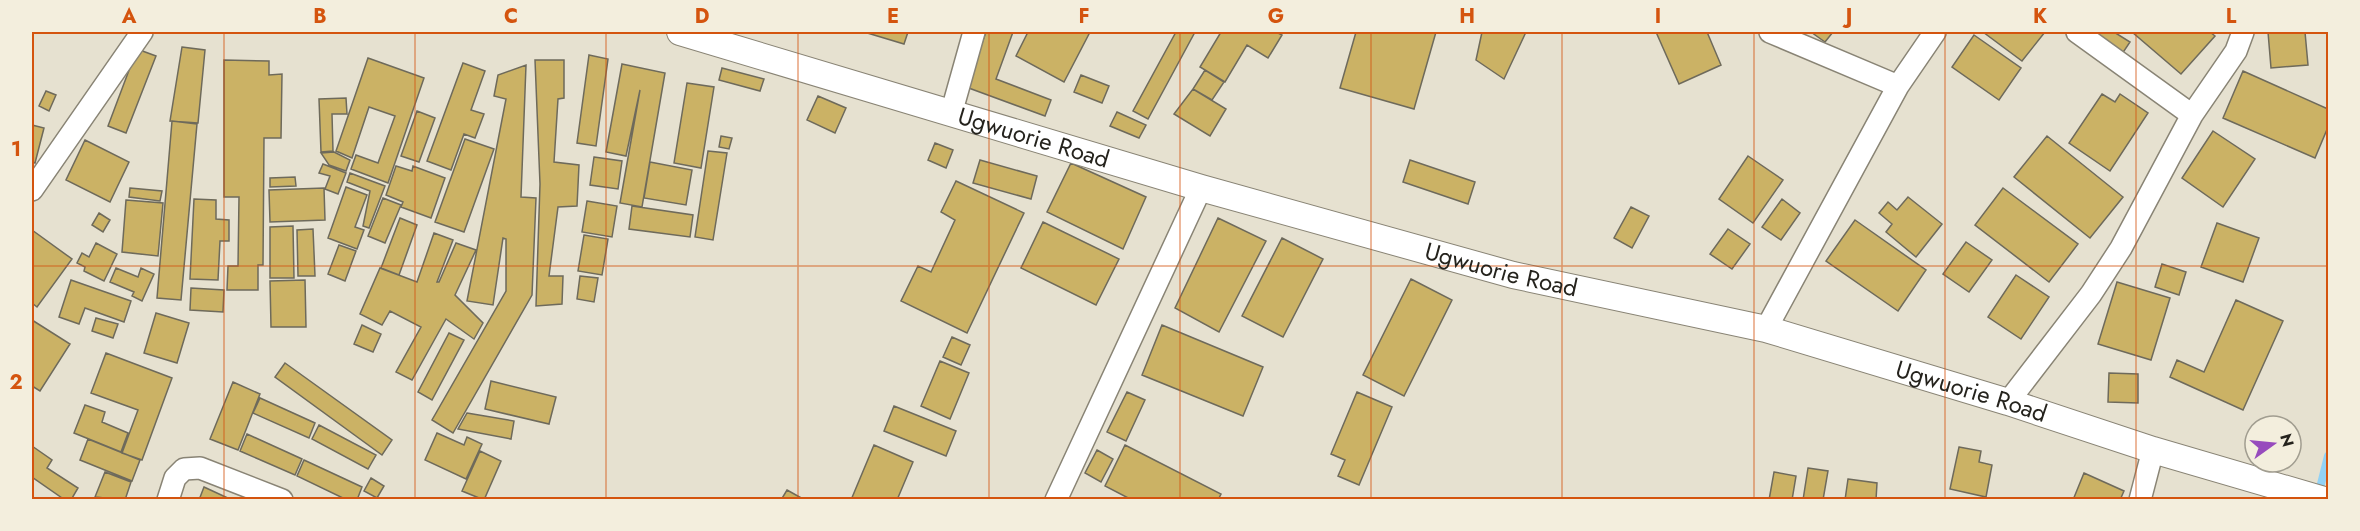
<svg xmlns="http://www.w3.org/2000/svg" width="2360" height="531" viewBox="0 0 2360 531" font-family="Jost,sans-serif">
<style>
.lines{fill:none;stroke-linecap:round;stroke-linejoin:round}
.stream{stroke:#92d2f5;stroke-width:8}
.building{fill:#cbb265;stroke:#6e6a5b;stroke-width:1.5}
.minor-casing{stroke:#898475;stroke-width:24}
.tertiary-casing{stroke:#898475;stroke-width:28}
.minor{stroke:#fff;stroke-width:21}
.tertiary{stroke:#fff;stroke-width:26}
.grid{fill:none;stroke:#d4540e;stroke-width:1.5;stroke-opacity:0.55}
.labels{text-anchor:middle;stroke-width:6;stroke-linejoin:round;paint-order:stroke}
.street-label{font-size:24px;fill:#25231d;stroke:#f3eedd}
.neatline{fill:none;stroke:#d4540e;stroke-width:2}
.grid-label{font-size:20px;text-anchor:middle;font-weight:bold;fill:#d4540e}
</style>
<rect width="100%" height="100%" fill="#e6e1d0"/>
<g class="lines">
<path class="stream" d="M2318 496 2328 456"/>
</g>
<path class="building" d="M864 32H908L904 44Z
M986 32H1013L996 79 1051 100 1045 116 966 87Z
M1028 32H1090L1064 82 1016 56Z
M1176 32H1195L1148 119 1133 111Z
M1221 32H1276L1282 35 1268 58 1247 45 1225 82 1200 67Z
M1356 32H1436L1414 109 1340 88Z
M1482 32H1526L1504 79 1476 60Z
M1656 32H1707L1721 65 1679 84Z
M1811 32H1833L1825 42Z
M1983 32H2045L2022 61Z
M2099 32H2114L2130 42 2122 54 2096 36Z
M2132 32H2210L2215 36 2181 74Z
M2268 32H2305L2308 65 2271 68Z
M1974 35 2021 68 1999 100 1952 67Z
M182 47 205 50 198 123 170 121Z
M137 49 156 56 126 133 108 126Z
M589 55 608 59 596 146 577 143Z
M368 58 424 78 388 183 351 169 356 155 378 163 395 116 369 107 352 158 336 151Z
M224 60 269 61V75L282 74 281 138H264L263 265H258V290H227L228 266H238L239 197H224Z
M535 60H564V98L558 99 554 162 579 165 577 206 558 207 549 276H563L562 304 536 306 540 184Z
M463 63 485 71 471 110 484 114 475 138 464 134 451 170 427 161Z
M622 64 665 73 642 207 620 203 640 90 626 156 606 152Z
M526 65 521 197 536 198 532 295 453 433 432 420 506 291V239L503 238 493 305 467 301 506 99 494 96 498 75Z
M722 68 764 79 760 91 719 80Z
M1205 70 1224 82 1212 100 1193 89Z
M2243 71 2328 109V127L2315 158 2223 118Z
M1081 75 1109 86 1102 103 1074 92Z
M687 83 714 87 701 168 674 163Z
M1193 89 1226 109 1210 136 1174 114Z
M46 91 56 95 49 111 39 106Z
M2102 94 2115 102 2120 94 2148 113 2110 171 2069 143Z
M818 96 846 108 835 133 807 120Z
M346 98 347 114H332L333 151 321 152 319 99Z
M417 111 435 118 419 162 401 156Z
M1117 112 1146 125 1139 138 1110 126Z
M172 121 197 124 181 300 157 298Z
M32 125 44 128 35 163 32 162Z
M2213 131 2255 159 2223 207 2182 178Z
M721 136 732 138 729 149 719 147Z
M2047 136 2123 197 2090 238 2014 177Z
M465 139 494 149 464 232 435 222Z
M85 140 129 162 110 202 66 180Z
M935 143 953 150 946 168 928 160Z
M708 151 727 153 713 240 695 237Z
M334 152 350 160 346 171 329 165 321 153Z
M1748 156 1783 180 1753 223 1719 199Z
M594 157 622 161 618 189 590 185Z
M980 160 1037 176 1031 199 973 183Z
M1410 160 1475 182 1468 204 1403 182Z
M650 162 692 170 686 205 644 198Z
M1071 163 1146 197 1123 249 1047 212Z
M323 164 346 173 338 194 325 189 330 176 319 173Z
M396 166 412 171 413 166 445 178 431 218 401 207 403 202 386 195Z
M350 173 385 186 369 228 363 226 370 191 347 182Z
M295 177 296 186 270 187V178Z
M956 181 1024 213 967 333 901 301 918 266 931 272 955 220 941 212Z
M346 187 367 195 355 227 364 230 357 249 328 238Z
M130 188 162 191 160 201 129 197Z
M324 188 325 220 270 222 269 190Z
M2003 188 2078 244 2049 282 1975 225Z
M1908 197 1942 224 1916 257 1886 232 1892 224 1879 213 1888 202 1897 210Z
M383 198 401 205 385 243 368 236Z
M194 199 216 200V219L229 220V241H220L218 280 190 279Z
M1782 199 1800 213 1781 240 1762 227Z
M126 200 163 203 158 256 122 252Z
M587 201 617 206 612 237 582 232Z
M632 206 693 215 690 237 629 229Z
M1631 207 1649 216 1632 248 1614 238Z
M99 213 110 220 103 232 92 225Z
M400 218 417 225 399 275 381 268Z
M1218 218 1266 241 1219 332 1175 308Z
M1855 220 1926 270 1898 311 1826 261Z
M1043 222 1119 259 1096 305 1021 268Z
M2217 223 2259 238 2243 282 2201 267Z
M293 226 294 278H270V227Z
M313 229 315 276H298L297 230Z
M1728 229 1750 244 1732 269 1710 254Z
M32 230 72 259 37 307 32 303Z
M434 233 453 240 437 282H439L456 243 476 250 455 295 483 323 474 339 446 319 412 380 396 372 421 327 390 311 382 325 360 314 380 268 417 282Z
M584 235 608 239 602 275 578 271Z
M1282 238 1323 259 1283 337 1242 316Z
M1966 242 1992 260 1969 292 1943 274Z
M96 243 117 254 104 281 84 271 85 267 77 263 82 253 89 257Z
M339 245 356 251 345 281 328 274Z
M2162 264 2186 272 2179 295 2155 287Z
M116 268 138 277 141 268 154 274 142 301 132 296 134 292 110 282Z
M2016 275 2049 297 2021 339 1988 317Z
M580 276 598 278 594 302 577 299Z
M1411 279 1452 300 1404 396 1363 375Z
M71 280 131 301 124 322 85 308 79 324 59 317Z
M305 280 306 327H271L270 281Z
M2117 282 2170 298 2151 360 2098 344Z
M191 288 224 290 223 312 190 310Z
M2236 300 2283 321 2243 410 2170 377 2177 360 2204 372Z
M156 313 189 323 177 363 144 353Z
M96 318 118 324 113 338 92 331Z
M32 320 70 344 40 391 32 386Z
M362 325 381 334 373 352 354 344Z
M1162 325 1263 367 1243 416 1142 375Z
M449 333 464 340 432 400 418 392Z
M952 337 970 345 961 365 943 357Z
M106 353 172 378 142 460 122 453 138 410 91 393Z
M940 361 969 373 950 419 921 406Z
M285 363 392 440 382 455 275 377Z
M2109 373 2138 374V403L2108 402Z
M491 381 556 397 549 424 485 409Z
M233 382 260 394 238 450 210 439Z
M1127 392 1145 400 1126 441 1107 432Z
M1357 392 1392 407 1359 485 1338 476 1345 460 1331 454Z
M260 398 315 423 309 438 253 413Z
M85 405 105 412 102 422 128 433 121 452 74 433Z
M894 406 956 431 946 456 884 431Z
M467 413 514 421 511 439 458 429Z
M319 425 376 455 368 469 312 439Z
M437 433 464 445 467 437 482 444 466 479 425 460Z
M247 434 302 459 295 475 240 451Z
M88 439 140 460 132 481 80 460Z
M874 445 913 462 897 500H851Z
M1125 445 1221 494 1218 500H1132L1105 486Z
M32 446 52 460 47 468 78 488 71 500H65L32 477Z
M1959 447 1981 451 1979 462 1992 465 1986 497 1950 489Z
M1097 450 1113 459 1101 482 1085 473Z
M480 451 501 461 484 500 462 491Z
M304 460 362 487 357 500H347L297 476Z
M1808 468 1828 471 1823 500H1803Z
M105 472 131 482 125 500 95 497Z
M1774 472 1796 476 1792 500H1769Z
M2084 473 2124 491 2120 500H2073Z
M371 478 384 486 377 498 364 491Z
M1848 479 1877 483 1876 500H1845Z
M204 487 232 500H199Z
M787 490 805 500H781Z"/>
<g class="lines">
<g class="minor-casing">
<path id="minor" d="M1770 32 1898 86
M2077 32 2192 115
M951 114 974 32
M32 190 142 32
M1766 329 1898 86 1935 32
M2008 402 2091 294 2121 248 2192 115 2236 51 2243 32
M168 500 175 478 184 469 200 468 282 500
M1056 500 1201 188
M2140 500 2153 450"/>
</g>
<g class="tertiary-casing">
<g id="tertiary">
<path id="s1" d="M680 32 1201 188 1513 275 1766 329 2008 402 2153 450 2324 500"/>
</g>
</g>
<use href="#minor" class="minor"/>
<use href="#tertiary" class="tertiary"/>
</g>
<path class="grid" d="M224 32V500M415 32V500M606 32V500M798 32V500M989 32V500M1180 32V500M1371 32V500M1562 32V500M1754 32V500M1945 32V500M2136 32V500M32 266H2328"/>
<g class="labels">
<g class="street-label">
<text dy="8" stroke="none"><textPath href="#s1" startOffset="369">Ugwuorie Road</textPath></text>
<text dy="8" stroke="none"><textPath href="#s1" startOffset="855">Ugwuorie Road</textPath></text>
<text dy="8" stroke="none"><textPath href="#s1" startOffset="1341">Ugwuorie Road</textPath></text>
</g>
</g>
<rect width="2360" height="531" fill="none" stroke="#f3eedd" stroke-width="66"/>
<g transform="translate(2273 444) rotate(75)"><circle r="28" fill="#f3eedd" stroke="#a19d90" stroke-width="1.5"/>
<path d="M0-4.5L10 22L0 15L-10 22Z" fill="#974bbd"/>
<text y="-9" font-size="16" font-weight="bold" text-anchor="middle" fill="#25231d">N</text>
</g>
<rect x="33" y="33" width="2294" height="465" class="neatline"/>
<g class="grid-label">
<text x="129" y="23">A</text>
<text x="320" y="23">B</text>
<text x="511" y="23">C</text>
<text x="702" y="23">D</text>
<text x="893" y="23">E</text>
<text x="1084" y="23">F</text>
<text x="1276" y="23">G</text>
<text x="1467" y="23">H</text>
<text x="1658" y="23">I</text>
<text x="1849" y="23">J</text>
<text x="2040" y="23">K</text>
<text x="2231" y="23">L</text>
<text x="16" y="156">1</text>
<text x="16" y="389">2</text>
</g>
</svg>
